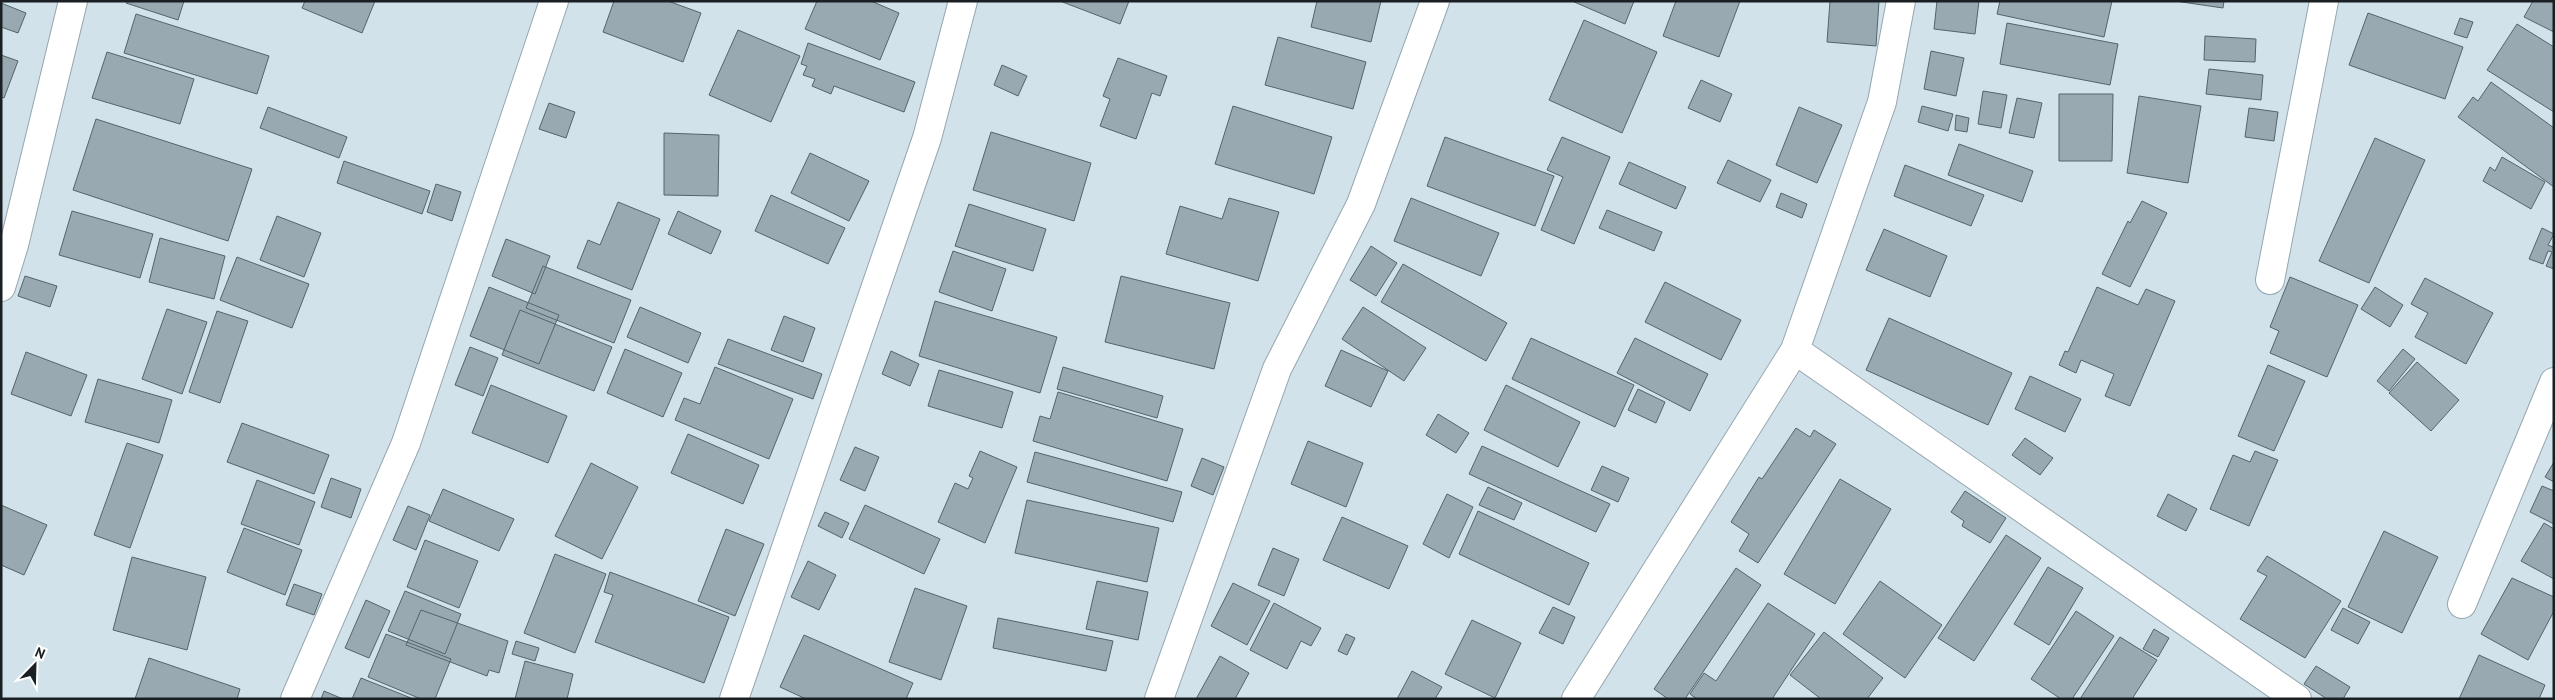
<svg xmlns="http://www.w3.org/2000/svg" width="2555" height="700" viewBox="0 0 2555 700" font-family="'PT Sans',sans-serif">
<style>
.building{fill:#99a9b1;stroke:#54646b}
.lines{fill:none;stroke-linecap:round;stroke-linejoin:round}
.street-casing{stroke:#95a6ae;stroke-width:30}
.street{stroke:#fff;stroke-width:28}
</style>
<rect width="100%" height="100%" fill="#d1e2eb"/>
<path class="building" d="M127 1H184L178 20 126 3Z
M305 1H375L362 33 302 8Z
M614 1H668L701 13 683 62 603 32Z
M817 1H871L899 13 880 60 805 29Z
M1060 1H1129L1120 24Z
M1317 1H1381L1371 42 1311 27Z
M1572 1H1634L1625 24Z
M1676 1H1740L1719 57 1663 36Z
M1830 1H1879L1876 46 1827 42Z
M1937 1H1979L1975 34 1934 29Z
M2000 1H2112L2104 37 1997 14Z
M2175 1H2224L2223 8Z
M2533 1H2554V32L2524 17Z
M1 3 26 13 18 33 1 27Z
M2368 13 2463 47 2445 99 2349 65Z
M136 14 269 56 257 94 124 53Z
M2460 18 2473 22 2467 38 2454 34Z
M1584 20 1657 52 1622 133 1549 100Z
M2007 23 2118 44 2110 85 2000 64Z
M2517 24 2554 47V112L2487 70Z
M738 30 800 56 771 122 709 95Z
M2205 36 2256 39 2255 62 2204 60Z
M1278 37 1366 62 1353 109 1265 85Z
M808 43 915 82 904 112 834 86 831 94 812 86 815 79 803 75 807 66 801 64Z
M1931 51 1964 58 1956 96 1924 89Z
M107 52 194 79 180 124 92 98Z
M1 55 18 61 4 98 1 97Z
M1118 58 1167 76 1160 96 1152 93 1136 139 1100 126 1110 99 1103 96Z
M1002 65 1027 76 1018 96 994 85Z
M2209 69 2263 75 2261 100 2206 94Z
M1701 80 1732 94 1720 122 1688 108Z
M2491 82 2554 128V187L2458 117 2473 97 2478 101Z
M1983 91 2007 95 2001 128 1978 124Z
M2059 94H2113L2112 161H2059Z
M2139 96 2201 106 2188 183 2127 173Z
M2017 98 2042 103 2034 138 2009 133Z
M549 103 575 112 566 138 539 129Z
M1233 106 1332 137 1314 194 1215 164Z
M1922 106 1953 114 1948 131 1918 122Z
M268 107 347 137 339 158 260 128Z
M1799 107 1842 125 1817 183 1776 165Z
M2249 108 2278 112 2274 141 2245 137Z
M1956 115 1969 118 1967 132 1955 130Z
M96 119 252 169 228 241 73 190Z
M991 132 1091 163 1074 221 973 190Z
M664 133 719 135 718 196 664 195Z
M1445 137 1554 176 1535 226 1427 186Z
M1562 137 1610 157 1574 244 1541 230 1563 177 1547 170Z
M2375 138 2425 160 2369 283 2319 261Z
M1959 144 2033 171 2022 202 1948 175Z
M810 153 869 181 849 221 791 193Z
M2502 157 2545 182 2531 209 2483 181 2490 167 2495 171Z
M1728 160 1771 180 1760 202 1717 183Z
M344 161 430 191 422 214 337 183Z
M1629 162 1686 187 1676 209 1619 184Z
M1905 165 1984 195 1971 226 1894 196Z
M436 184 461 192 452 221 427 212Z
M1781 193 1807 204 1802 218 1776 207Z
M771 195 845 228 828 264 755 231Z
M1229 198 1279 212 1258 281 1166 254 1180 206 1222 219Z
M1411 198 1499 233 1481 276 1394 241Z
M2142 201 2167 213 2130 287 2102 274 2128 221 2130 223Z
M618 202 660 219 632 290 577 268 588 240 600 245Z
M969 204 1046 229 1033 271 955 246Z
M1607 210 1662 232 1654 251 1599 228Z
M72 211 153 234 140 278 59 255Z
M678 211 721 231 711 254 668 234Z
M277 216 321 233 304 277 260 260Z
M2542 228 2554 234 2548 245 2553 247 2554 244V269L2546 266 2552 252 2548 251 2543 264 2529 259Z
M1884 229 1947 256 1930 297 1866 270Z
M160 238 225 256 214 299 149 282Z
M506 239 550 256 535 294 492 276Z
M1371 246 1397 263 1376 296 1350 280Z
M953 251 1006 269 992 311 939 292Z
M237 257 309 284 292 328 220 300Z
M1403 264 1507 323 1486 361 1381 302Z
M543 266 631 300 614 343 526 308Z
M25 276 57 286 50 307 18 296Z
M1121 276 1230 303 1214 369 1105 342Z
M2290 277 2358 305 2327 377 2270 353 2279 331 2270 327Z
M2425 278 2493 313 2466 364 2415 337 2428 313 2411 304Z
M1665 282 1741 320 1721 360 1645 322Z
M489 287 559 315 539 364 470 336Z
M2097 287 2138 305 2146 289 2175 301 2130 406 2105 396 2114 374 2081 360 2076 373 2059 365 2065 351 2068 352Z
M2375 287 2403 305 2390 327 2361 309Z
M935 301 1057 337 1040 393 919 356Z
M640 307 701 333 688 363 627 337Z
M1363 307 1426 348 1404 381 1342 339Z
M167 309 207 322 182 394 142 379Z
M520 310 612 347 594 391 502 355Z
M217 311 248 321 220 403 189 392Z
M784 316 815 328 803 362 771 350Z
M1889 318 2012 373 1988 425 1866 370Z
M1531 338 1634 385 1615 427 1512 379Z
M1635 338 1708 374 1690 411 1617 373Z
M728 339 822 374 813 399 718 364Z
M470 347 498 358 483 396 455 385Z
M625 349 682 373 663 417 607 393Z
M2403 349 2415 359 2389 391 2377 381Z
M1341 350 1388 371 1371 407 1325 386Z
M891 351 919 364 910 386 882 374Z
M26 352 87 375 71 416 11 394Z
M2417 362 2459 400 2431 431 2389 393Z
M2268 365 2305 381 2274 451 2238 436Z
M715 367 793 399 769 459 675 420 684 398 700 404Z
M1063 367 1163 396 1157 418 1057 389Z
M939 370 1013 392 1002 428 928 406Z
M2030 376 2081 399 2065 432 2015 409Z
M98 379 172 400 159 443 85 422Z
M491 385 567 416 548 463 472 433Z
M1506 385 1580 422 1558 467 1484 430Z
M1638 389 1665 402 1656 423 1628 410Z
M1058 392 1183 429 1167 481 1033 441 1040 416 1050 419Z
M1438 414 1469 433 1456 453 1426 435Z
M242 423 329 455 314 494 227 462Z
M1796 428 1810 437 1814 430 1836 444 1758 563 1739 551 1749 534 1731 522 1759 477 1762 479Z
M688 434 759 465 743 504 671 473Z
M2025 438 2053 458 2040 475 2012 455Z
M1308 441 1363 463 1346 507 1291 484Z
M127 443 163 455 130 548 94 535Z
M1482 446 1610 504 1596 532 1469 474Z
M855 447 879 457 865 491 840 480Z
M980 451 1017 467 985 543 938 522 955 483 968 489 973 478 969 476Z
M2255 451 2278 460 2249 526 2210 509 2233 455 2250 462Z
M1035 452 1182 492 1173 522 1027 482Z
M1202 458 1224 467 1213 495 1191 486Z
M2554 462V482L2545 477Z
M591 463 638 487 602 559 555 536Z
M1602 466 1629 478 1618 502 1591 490Z
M331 478 361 489 351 518 321 507Z
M1840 479 1891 509 1835 604 1784 574Z
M257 480 315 502 299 545 241 524Z
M2542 486 2554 491V524L2530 512Z
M1488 487 1522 503 1514 520 1479 505Z
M443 489 514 519 499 551 429 521Z
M1965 491 2006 518 1990 543 1962 526 1964 521 1951 512Z
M1447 494 1473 507 1449 558 1423 544Z
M2168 494 2197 509 2186 531 2157 516Z
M1027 500 1159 528 1147 582 1015 553Z
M1 505 47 525 24 575 1 565Z
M865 505 940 539 924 574 849 539Z
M408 506 430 515 416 550 393 540Z
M1478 511 1589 563 1569 605 1459 554Z
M825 512 849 523 842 538 818 526Z
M1342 517 1408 546 1389 589 1323 560Z
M2544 523 2554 529V579L2521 561Z
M244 528 302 550 285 595 227 572Z
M726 529 764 544 735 616 698 601Z
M2384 531 2438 557 2402 633 2348 607Z
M2006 535 2041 558 1974 661 1938 638Z
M425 540 478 561 459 608 407 587Z
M1273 548 1299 559 1284 596 1258 585Z
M555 554 606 574 575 653 524 633Z
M2267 556 2341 601 2305 658 2240 619 2267 576 2257 571Z
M132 557 206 577 187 650 113 630Z
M808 561 836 575 819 610 791 597Z
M2048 567 2083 588 2049 645 2014 624Z
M1736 568 1761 585 1685 699H1668L1654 689Z
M610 572 729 617 704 683 595 642 613 595 604 592Z
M2512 578 2554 597V611L2528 660 2481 634Z
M1097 581 1148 592 1138 640 1086 629Z
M1880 581 1942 625 1905 678 1843 634Z
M1233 583 1270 601 1247 645 1211 626Z
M294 584 322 594 314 615 286 605Z
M915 588 967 606 941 680 889 662Z
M405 591 461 614 445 654 388 631Z
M366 600 390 611 369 658 345 648Z
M1274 603 1321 628 1311 646 1301 641 1287 669 1250 650Z
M1768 603 1815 634 1772 699H1697L1690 694 1704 673 1716 681Z
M1553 607 1575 617 1563 644 1539 633Z
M2343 608 2370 622 2358 644 2331 630Z
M421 610 508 641 499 673 489 670 487 676 406 645Z
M2076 611 2114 636 2072 699H2061L2031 679Z
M998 618 1113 641 1106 671 993 648Z
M1472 620 1521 643 1495 698 1445 674Z
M2154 629 2169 638 2158 657 2143 649Z
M1824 632 1883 678 1867 699H1821L1790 675Z
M386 634 451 659 435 699H421L368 677Z
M1346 634 1355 638 1347 655 1338 651Z
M804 635 913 683 906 699H806L780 687Z
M2120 637 2157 660 2132 699H2080Z
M516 641 539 648 535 661 512 654Z
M2479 655 2545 685 2539 699H2459Z
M1220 656 1249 673 1235 699H1196Z
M149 658 240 689 237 699H135Z
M525 661 573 674 567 699H515Z
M2316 666 2350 687 2343 699H2327L2304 684Z
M1412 671 1442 687 1435 699H1397Z
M361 678 411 698V699H352Z
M324 691 343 699H321Z"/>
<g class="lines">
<g class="street-casing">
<path id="street" d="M2270 280 2324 1
M1 287 14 245 73 1
M1795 350 2297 699
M2462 604 2554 382
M295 699 406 443 554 1
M734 699 927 138 963 1
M1159 699 1277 369 1361 204 1435 1
M1576 699 1795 350 1882 102 1901 1"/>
</g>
<use href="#street" class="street"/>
</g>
<rect width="2555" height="700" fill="none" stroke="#191f22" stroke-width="5"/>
<g transform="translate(35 665) rotate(23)" stroke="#ffffff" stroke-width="4" paint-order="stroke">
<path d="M0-4L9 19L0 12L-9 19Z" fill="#191f22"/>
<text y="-8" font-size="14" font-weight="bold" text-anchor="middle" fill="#191f22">N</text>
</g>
</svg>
